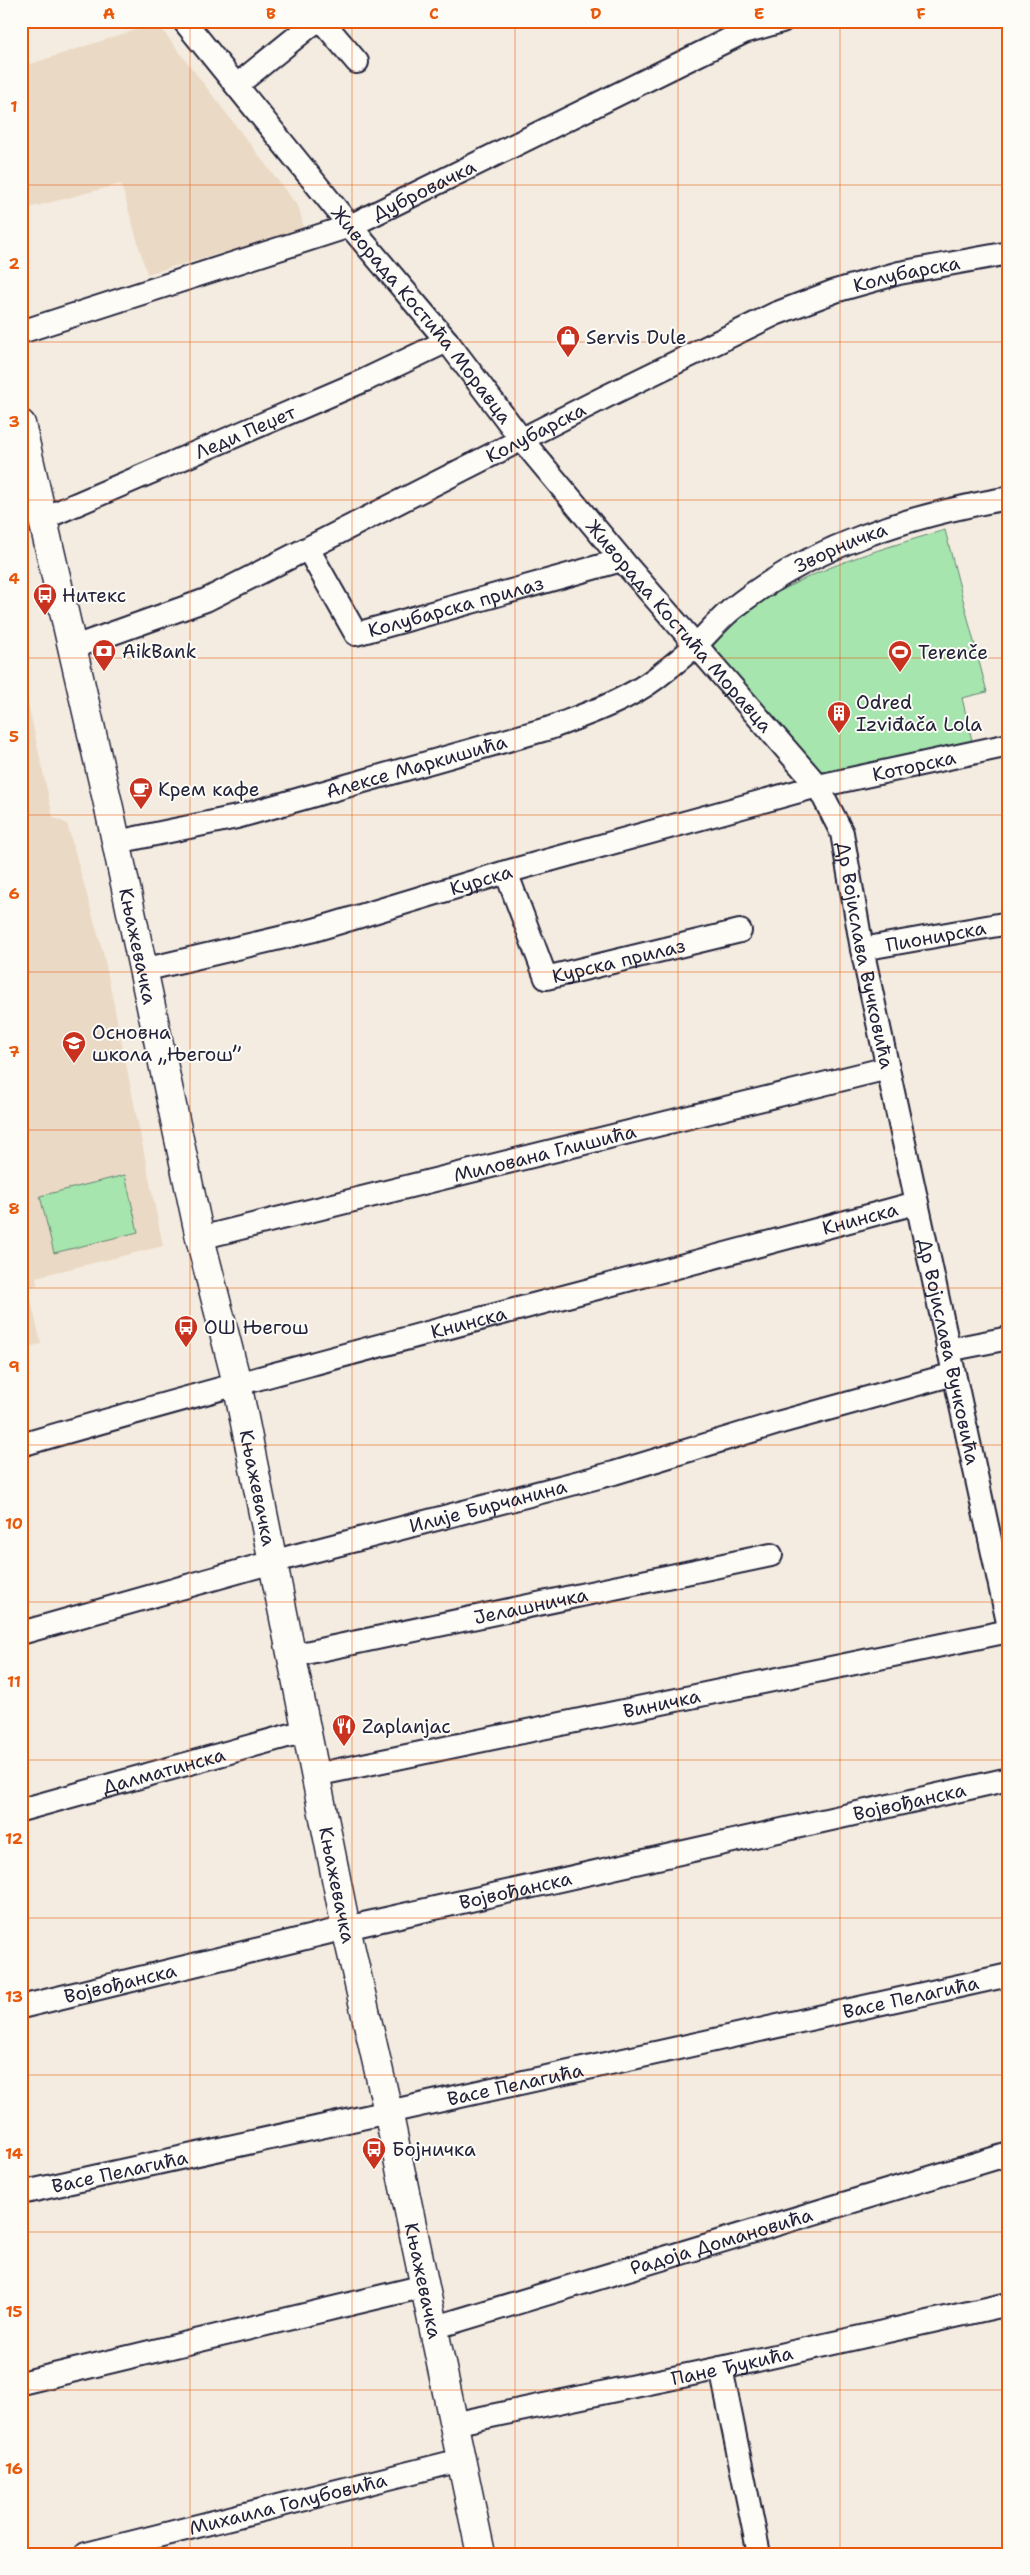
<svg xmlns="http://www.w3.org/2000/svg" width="1030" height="2575" viewBox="0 0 1030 2575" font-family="'Shantell Sans',sans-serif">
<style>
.built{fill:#ead9c4}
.green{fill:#a6e5ad;stroke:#648474}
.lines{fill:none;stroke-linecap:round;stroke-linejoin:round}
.minor-casing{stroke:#22223b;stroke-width:26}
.secondary-casing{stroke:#22223b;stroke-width:31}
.minor{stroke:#fdfcf7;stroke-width:22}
.secondary{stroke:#fdfcf7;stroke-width:28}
.grid{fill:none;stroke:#e8590c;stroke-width:1;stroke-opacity:0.55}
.labels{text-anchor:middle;stroke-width:4;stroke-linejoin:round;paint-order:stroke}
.street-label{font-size:19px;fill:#22223b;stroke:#fdfcf7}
.poi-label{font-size:19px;fill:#22223b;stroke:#fdfcf7;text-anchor:start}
.neatline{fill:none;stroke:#e8590c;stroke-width:2}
.grid-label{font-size:16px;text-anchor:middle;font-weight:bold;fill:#e8590c}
</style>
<rect width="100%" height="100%" fill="#f4ece0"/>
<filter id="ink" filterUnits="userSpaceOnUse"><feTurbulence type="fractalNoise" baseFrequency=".02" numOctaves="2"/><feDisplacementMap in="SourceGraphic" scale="10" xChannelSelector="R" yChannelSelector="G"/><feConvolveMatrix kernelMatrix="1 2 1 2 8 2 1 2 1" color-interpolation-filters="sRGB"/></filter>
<g filter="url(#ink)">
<path class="built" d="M157 23 299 208 304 230 147 274 121 184 21 210V67Z
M21 672 53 817 67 824 104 956 163 1246 36 1277 37 1285 28 1287 41 1344 21 1349Z"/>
<path class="green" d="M945 530 987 692 962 698 974 749 825 785 708 646C718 637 728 626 739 618 799 572 873 551 945 530Z
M125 1175 138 1232 54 1253 40 1196Z"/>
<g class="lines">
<g class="minor-casing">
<g id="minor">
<path id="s1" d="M184 21 350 226 447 341 522 440 622 560 818 786 842 833 862 949 1009 1627"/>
<path d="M322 21 357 62"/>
<path d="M237 85 316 21"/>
<path id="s2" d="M21 332 350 226 744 32 782 21"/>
<path id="s3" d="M42 519 365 380 447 341"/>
<path id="s4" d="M308 549 356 634 622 560"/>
<path id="s5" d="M74 647 206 600 607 396 775 314 835 291 899 273 1009 253"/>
<path id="s6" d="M117 842 237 817 550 728C586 714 624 702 656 678 669 668 684 656 696 645 708 633 719 620 731 610 810 546 911 515 1009 498"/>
<path id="s7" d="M506 872 546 978 740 931"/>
<path id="s8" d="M862 949 1009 923"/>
<path id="s9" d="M143 970 314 930 506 872 818 786 1009 745"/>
<path id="s10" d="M200 1238 888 1068"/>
<path d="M948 1350 1009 1338"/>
<path id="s11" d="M21 1445C318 1359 618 1284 916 1203"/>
<path id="s12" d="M21 1633 294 1556 614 1473 781 1422 954 1374"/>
<path id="s13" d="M291 1656 771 1555"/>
<path id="s14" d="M315 1775 1009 1631"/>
<path id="s15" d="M21 1810 305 1731"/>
<path id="s16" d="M21 2007 346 1928 1009 1779"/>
<path id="s17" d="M21 2193 1009 1975"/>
<path id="s18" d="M433 2328 1009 2154"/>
<path d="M721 2368 759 2554"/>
<path d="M21 2383 425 2286"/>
<path id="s19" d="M453 2424 721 2368 1009 2304"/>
<path id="s20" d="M86 2554 461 2460"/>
</g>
</g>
<g class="secondary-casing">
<g id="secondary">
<path id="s21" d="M21 424 109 808 200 1238 237 1383 346 1928 388 2111 481 2554"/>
</g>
</g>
<use href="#minor" class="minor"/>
<use href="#secondary" class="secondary"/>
</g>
</g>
<path class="grid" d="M190 21V2554M352 21V2554M515 21V2554M678 21V2554M840 21V2554M21 185H1009M21 342H1009M21 500H1009M21 658H1009M21 815H1009M21 972H1009M21 1130H1009M21 1288H1009M21 1445H1009M21 1602H1009M21 1760H1009M21 1918H1009M21 2075H1009M21 2232H1009M21 2390H1009"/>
<defs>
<g id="shop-pin" transform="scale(1.25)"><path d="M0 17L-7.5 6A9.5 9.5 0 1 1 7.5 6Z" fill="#c8321e" stroke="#fdfcf7"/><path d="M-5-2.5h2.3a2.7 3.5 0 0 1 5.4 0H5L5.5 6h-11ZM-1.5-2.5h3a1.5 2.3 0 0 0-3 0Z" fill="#fff"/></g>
<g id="bus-pin" transform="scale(1.25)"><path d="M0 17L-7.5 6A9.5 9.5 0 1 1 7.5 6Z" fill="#c8321e" stroke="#fdfcf7"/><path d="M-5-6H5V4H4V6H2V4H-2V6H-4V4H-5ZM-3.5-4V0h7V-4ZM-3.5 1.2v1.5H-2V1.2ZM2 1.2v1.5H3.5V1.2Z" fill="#fff"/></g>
<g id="bank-pin" transform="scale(1.25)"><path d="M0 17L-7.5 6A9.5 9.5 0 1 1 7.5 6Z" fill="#c8321e" stroke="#fdfcf7"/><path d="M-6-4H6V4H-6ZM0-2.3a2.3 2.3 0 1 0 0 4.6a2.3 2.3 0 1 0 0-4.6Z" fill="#fff"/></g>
<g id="stadium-pin" transform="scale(1.25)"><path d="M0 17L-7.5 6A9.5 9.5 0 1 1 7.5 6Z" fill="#c8321e" stroke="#fdfcf7"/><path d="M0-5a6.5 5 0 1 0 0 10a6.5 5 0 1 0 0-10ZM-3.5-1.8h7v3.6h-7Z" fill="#fff"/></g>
<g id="building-pin" transform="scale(1.25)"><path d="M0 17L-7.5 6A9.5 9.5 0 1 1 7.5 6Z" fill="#c8321e" stroke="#fdfcf7"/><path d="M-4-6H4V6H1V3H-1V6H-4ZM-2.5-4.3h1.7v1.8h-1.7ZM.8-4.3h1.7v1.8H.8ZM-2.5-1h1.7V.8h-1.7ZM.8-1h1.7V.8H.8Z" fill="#fff"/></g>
<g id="cafe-pin" transform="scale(1.25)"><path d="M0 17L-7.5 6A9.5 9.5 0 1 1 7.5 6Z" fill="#c8321e" stroke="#fdfcf7"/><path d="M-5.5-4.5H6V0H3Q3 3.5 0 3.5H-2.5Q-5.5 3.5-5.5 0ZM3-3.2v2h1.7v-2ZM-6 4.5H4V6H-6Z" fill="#fff"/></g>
<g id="school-pin" transform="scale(1.25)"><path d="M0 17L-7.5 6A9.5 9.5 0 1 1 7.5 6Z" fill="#c8321e" stroke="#fdfcf7"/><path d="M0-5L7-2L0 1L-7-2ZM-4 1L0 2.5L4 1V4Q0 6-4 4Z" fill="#fff"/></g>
<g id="restaurant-pin" transform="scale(1.25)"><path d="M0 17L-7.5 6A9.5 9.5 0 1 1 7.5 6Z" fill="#c8321e" stroke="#fdfcf7"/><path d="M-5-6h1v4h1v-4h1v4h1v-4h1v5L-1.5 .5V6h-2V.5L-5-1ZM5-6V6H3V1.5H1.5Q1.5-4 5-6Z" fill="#fff"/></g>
</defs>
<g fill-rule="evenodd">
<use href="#shop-pin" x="568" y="337"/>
<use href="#bus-pin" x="45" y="595"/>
<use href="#bank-pin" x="104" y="651"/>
<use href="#stadium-pin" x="900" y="652"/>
<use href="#building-pin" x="839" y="713"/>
<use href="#cafe-pin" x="141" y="789"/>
<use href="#school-pin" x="74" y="1043"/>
<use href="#bus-pin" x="186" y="1327"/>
<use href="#restaurant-pin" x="344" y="1726"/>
<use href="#bus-pin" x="374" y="2149"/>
</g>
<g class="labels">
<g class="street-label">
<text dy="7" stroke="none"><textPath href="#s2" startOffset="428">Дубровачка</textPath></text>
<text dy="7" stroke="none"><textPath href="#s5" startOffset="915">Колубарска</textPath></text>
<text dy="7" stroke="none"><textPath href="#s1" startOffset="378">Живорада Костића Моравца</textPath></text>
<text dy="7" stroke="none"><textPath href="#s3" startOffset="221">Леди Пеџет</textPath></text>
<text dy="7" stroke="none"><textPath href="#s5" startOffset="510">Колубарска</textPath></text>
<text dy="7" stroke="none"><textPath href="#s6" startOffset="794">Зворничка</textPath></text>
<text dy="7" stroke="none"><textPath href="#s4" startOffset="201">Колубарска прилаз</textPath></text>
<text dy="7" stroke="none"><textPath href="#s1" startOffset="782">Живорада Костића Моравца</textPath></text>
<text dy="7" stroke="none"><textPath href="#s6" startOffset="309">Алексе Маркишића</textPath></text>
<text dy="7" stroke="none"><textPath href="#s9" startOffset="798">Которска</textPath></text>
<text dy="7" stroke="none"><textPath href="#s9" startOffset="350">Курска</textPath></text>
<text dy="7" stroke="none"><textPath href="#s8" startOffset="75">Пионирска</textPath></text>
<text dy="7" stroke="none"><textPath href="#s21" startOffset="535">Књажевачка</textPath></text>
<text dy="7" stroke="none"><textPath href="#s1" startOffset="1171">Др Војислава Вучковића</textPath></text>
<text dy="7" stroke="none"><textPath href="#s7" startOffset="188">Курска прилаз</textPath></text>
<text dy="7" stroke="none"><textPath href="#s10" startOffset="355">Милована Глишића</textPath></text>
<text dy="7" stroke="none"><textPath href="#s11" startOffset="869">Книнска</textPath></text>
<text dy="7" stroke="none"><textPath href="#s11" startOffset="464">Книнска</textPath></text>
<text dy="7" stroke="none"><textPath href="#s1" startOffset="1576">Др Војислава Вучковића</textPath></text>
<text dy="7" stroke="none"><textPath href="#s21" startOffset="1090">Књажевачка</textPath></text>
<text dy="7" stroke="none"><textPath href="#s12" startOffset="484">Илије Бирчанина</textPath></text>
<text dy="7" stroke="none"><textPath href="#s13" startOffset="245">Јелашничка</textPath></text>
<text dy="7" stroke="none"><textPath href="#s14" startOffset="354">Виничка</textPath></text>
<text dy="7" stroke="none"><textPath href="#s15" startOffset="148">Далматинска</textPath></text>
<text dy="7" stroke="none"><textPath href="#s16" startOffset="912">Војвођанска</textPath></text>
<text dy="7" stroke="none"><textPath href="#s21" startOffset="1495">Књажевачка</textPath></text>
<text dy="7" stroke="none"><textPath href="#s16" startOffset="508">Војвођанска</textPath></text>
<text dy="7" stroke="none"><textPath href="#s16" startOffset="102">Војвођанска</textPath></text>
<text dy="7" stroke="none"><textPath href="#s17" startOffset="911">Васе Пелагића</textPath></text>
<text dy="7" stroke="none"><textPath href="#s17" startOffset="506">Васе Пелагића</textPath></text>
<text dy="7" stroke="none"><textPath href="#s17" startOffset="101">Васе Пелагића</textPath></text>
<text dy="7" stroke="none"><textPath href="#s18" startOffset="301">Радоја Домановића</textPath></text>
<text dy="7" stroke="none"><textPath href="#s21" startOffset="1900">Књажевачка</textPath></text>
<text dy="7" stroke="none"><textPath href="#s19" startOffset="285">Пане Ђукића</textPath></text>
<text dy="7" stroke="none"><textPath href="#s20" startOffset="208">Михаила Голубовића</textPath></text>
</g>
<g class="poi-label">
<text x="586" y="344">Servis Dule</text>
<text x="62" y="602">Нитекс</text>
<text x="122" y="658">AikBank</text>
<text x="918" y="659">Terenče</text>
<text x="856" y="709">Odred<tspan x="856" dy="22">Izviđača Lola</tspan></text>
<text x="158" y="796">Крем кафе</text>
<text x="92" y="1039">Основна<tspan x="92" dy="22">школа „Његош”</tspan></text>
<text x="204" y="1334">ОШ Његош</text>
<text x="362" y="1733">Zaplanjac</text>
<text x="392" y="2156">Бојничка</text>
</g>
</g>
<rect width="1030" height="2575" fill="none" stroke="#fdfcf7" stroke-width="55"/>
<rect x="28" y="28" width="974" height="2520" class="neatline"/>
<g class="grid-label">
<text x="109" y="19">A</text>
<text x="271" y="19">B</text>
<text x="434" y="19">C</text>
<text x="596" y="19">D</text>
<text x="759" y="19">E</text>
<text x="921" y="19">F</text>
<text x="14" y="112">1</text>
<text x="14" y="269">2</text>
<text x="14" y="427">3</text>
<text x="14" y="584">4</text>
<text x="14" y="742">5</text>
<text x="14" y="899">6</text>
<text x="14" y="1057">7</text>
<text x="14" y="1214">8</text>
<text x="14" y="1372">9</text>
<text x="14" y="1529">10</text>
<text x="14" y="1687">11</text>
<text x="14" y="1844">12</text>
<text x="14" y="2002">13</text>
<text x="14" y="2159">14</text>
<text x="14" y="2317">15</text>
<text x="14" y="2474">16</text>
</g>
</svg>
